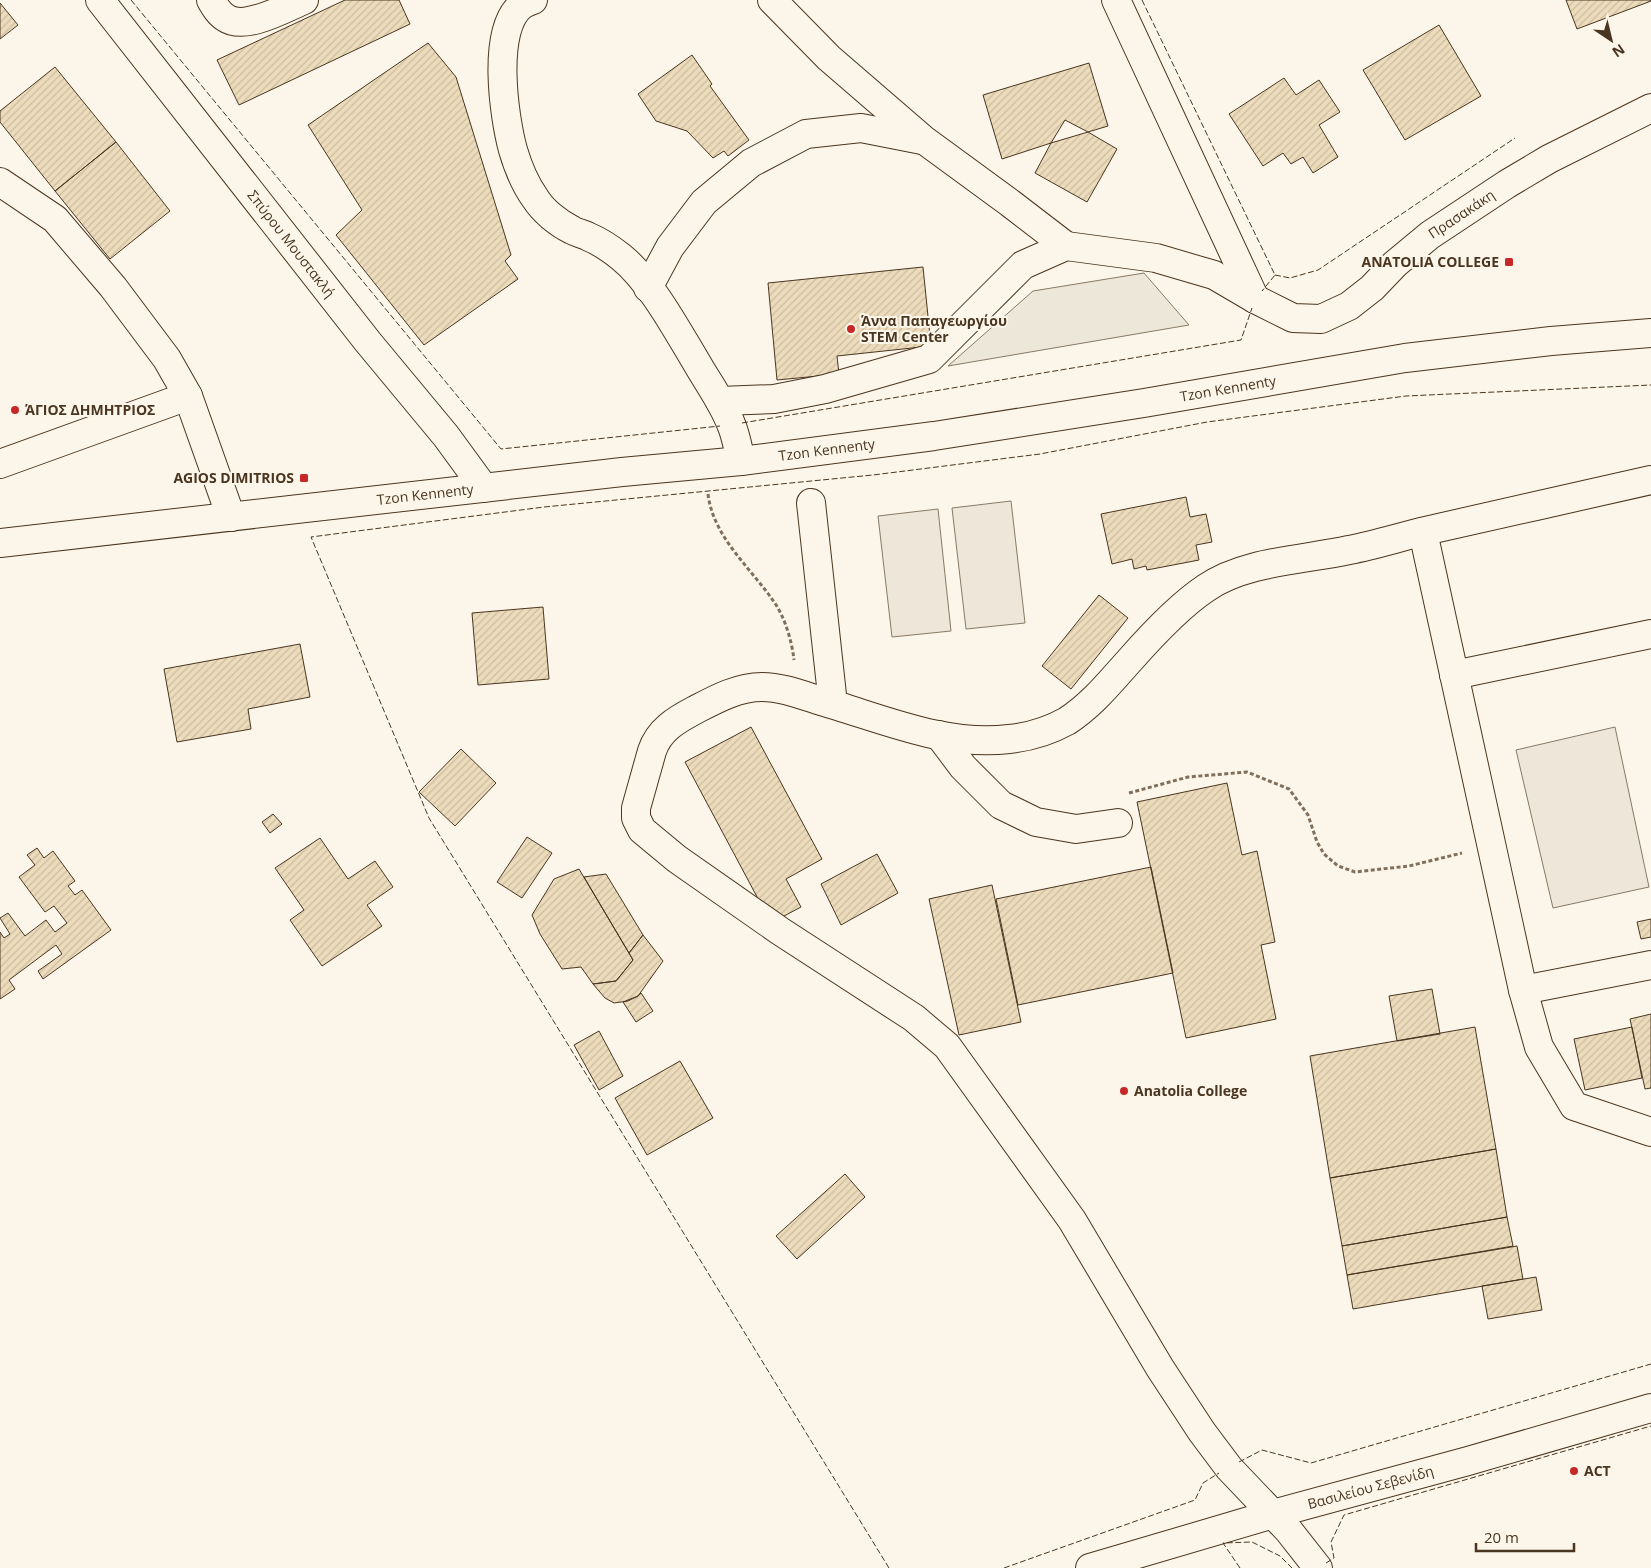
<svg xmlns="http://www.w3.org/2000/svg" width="1651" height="1568" viewBox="0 0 1651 1568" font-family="'Open Sans',sans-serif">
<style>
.pitch{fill:#ede6d9;stroke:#887966}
.parking{fill:#ede7d9;stroke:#887966}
.building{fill:url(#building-hatch);stroke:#4a3520}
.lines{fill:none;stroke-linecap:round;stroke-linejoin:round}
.minor-casing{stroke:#4a3520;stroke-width:30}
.major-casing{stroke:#4a3520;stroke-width:30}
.path{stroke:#7f6f5c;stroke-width:3;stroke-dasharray:4 2.5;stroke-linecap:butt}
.minor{stroke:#fbf6e9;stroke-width:28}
.major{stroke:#fbf6e9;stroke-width:28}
.fence{stroke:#4a3520;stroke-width:1;stroke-dasharray:6 2.5;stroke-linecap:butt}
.poi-dot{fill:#c62828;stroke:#fbf6e9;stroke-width:2}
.labels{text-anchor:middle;stroke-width:4;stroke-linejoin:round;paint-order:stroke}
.street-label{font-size:14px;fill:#4a3520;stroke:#fbf6e9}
.poi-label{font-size:14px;font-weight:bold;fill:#4a3520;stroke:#fbf6e9;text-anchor:start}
</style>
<defs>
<pattern id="building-hatch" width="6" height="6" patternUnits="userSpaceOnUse" patternTransform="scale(1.25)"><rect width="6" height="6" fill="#ecdcbc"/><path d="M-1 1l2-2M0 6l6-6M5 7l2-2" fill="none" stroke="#ccbda1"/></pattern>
</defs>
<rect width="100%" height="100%" fill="#fbf6e9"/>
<path class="pitch" d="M1011 501 1025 623 966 629 952 508Z
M938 509 951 631 892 637 878 516Z
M1615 727 1649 887 1553 908 1516 750Z"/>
<path class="parking" d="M1144 273 1189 325 948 366 1033 291Z"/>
<path class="building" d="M345 0H399L410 24 239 105 217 60Z
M1566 0H1651V1L1577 29Z
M0 3 18 25 0 39Z
M1439 25 1481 96 1405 140 1363 70Z
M428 43 456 77 511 255 505 261 518 279 424 345 336 235 362 210 308 125Z
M692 55 712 84 710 86 749 140 728 156 724 151 713 158 687 131 656 121 638 94Z
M1089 63 1108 126 1088 132 1065 120 1051 143 1002 159 983 95Z
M55 67 116 142 55 191 0 122V111Z
M1284 78 1296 95 1319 80 1340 112 1319 125 1338 157 1313 173 1303 157 1291 164 1283 153 1263 166 1229 114Z
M1088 132 1117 149 1087 202 1035 173 1051 143Z
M116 142 170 211 110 259 55 191Z
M923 267 931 346 837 356 839 374 777 380 768 283Z
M1186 497 1190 517 1206 514 1212 542 1196 545 1199 560 1147 570 1146 566 1134 569 1132 559 1112 564 1101 514Z
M1099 595 1128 618 1071 689 1042 666Z
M543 607 549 679 478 685 472 613Z
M300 644 310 697 248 709 251 729 177 742 164 669Z
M751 727 822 859 786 879 801 907 771 923 685 762Z
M461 749 496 783 455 826 419 792Z
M1227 783 1242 855 1257 851 1275 942 1261 945 1276 1019 1186 1038 1137 802Z
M273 814 282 824 270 833 262 822Z
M527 837 552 853 522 898 497 882Z
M320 838 348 879 375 861 393 887 367 905 382 926 322 966 290 920 304 910 275 868Z
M37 848 44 858 53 851 75 881 68 886 75 895 82 890 111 930 43 979 38 971 62 954 56 945 9 980 15 989 0 999V932L4 938 10 934 0 918 8 913 25 936 46 920 55 932 67 923 54 906 45 912 19 877 35 865 27 855Z
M877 854 898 893 841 925 821 884Z
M1151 867 1173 973 1018 1005 996 899Z
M579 869 633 960 616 981 593 984 581 967 562 969 540 934 532 915 554 879Z
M606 874 643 935 629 953 584 877Z
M992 885 1021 1022 959 1035 929 899Z
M1651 919V937L1641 939 1637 922Z
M643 935 663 961 638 996 628 1001 614 1003 605 998 593 984 616 981 633 960 629 953Z
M1432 989 1440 1034 1397 1041 1389 996Z
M641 993 653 1011 636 1022 623 1002 638 996Z
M1651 1014V1088L1645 1089 1630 1019Z
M1475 1027 1496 1149 1330 1178 1310 1056Z
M1632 1027 1642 1078 1585 1090 1574 1039Z
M599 1031 623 1076 599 1090 574 1045Z
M680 1061 713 1118 647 1155 615 1098Z
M1496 1149 1507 1217 1342 1246 1330 1178Z
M845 1174 865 1197 797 1259 776 1236Z
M1507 1217 1513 1246 1347 1275 1342 1246Z
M1517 1246 1523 1279 1353 1309 1347 1275Z
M1536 1277 1542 1310 1488 1319 1482 1286Z"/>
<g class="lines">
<g class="minor-casing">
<g id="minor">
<path id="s1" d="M100 0 368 342 446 436 484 488"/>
<path d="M211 0C215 7 219 14 226 18 245 31 285 8 304 0"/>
<path d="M533 0C530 1 525 3 522 5 491 28 504 117 513 150 518 167 525 184 535 198 543 211 558 223 572 230 577 233 584 234 589 237 601 242 611 249 621 257 651 281 678 332 698 365 709 384 723 403 731 424 736 435 738 449 741 461"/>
<path d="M772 0 829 58 924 140 1010 203 1066 246"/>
<path d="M1116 0 1255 299"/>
<path d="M0 182 55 219 113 287 167 359 188 396 231 517"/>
<path d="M648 288 670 247 704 202 751 163 806 134 861 128 922 140"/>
<path id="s2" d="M720 401 774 399 825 389 929 359 1023 265 1066 246 1156 258 1214 275 1255 299 1293 318 1321 319 1349 306 1372 288 1395 264 1430 235 1507 184 1549 159 1651 108"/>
<path d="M0 464 188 396"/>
<path d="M811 503 833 704"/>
<path d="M1423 532 1523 990 1539 1047 1574 1106 1651 1132"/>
<path d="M1454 675 1651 634"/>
<path d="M939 735 963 767 1001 805 1036 822 1076 829 1118 823"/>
<path d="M1523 990 1651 965"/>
<path id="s3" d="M1090 1568 1273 1514 1468 1461 1651 1408"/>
<path d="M1318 1568 1289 1531 1229 1468 1202 1432 1160 1368 1072 1220 947 1046 914 1018 780 931 677 859 642 830 636 818V808L652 751C659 730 676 720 695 710 716 699 738 687 762 687 782 687 802 695 821 701 881 718 945 747 1009 739 1029 737 1049 731 1067 721 1092 705 1110 682 1130 660 1152 635 1179 606 1206 588 1245 561 1304 560 1349 550 1375 545 1400 537 1425 531 1500 514 1576 497 1651 480"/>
</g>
</g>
<g class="major-casing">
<g id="major">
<path id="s4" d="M0 543 622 472 741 461 934 436 1144 403 1405 358 1551 341 1651 333"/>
</g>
</g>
<path class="path" d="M708 494C713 537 751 568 774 602 785 617 792 642 794 660
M1129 793 1188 777 1247 772 1289 789 1308 815 1317 842 1324 854 1338 866 1355 872 1409 866 1462 853"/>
<use href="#minor" class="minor"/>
<use href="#major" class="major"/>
<path class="fence" d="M131 0 501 449 720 426
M1142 0 1275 275 1262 291
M1275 275 1290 278 1318 270 1515 138
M742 423 1241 340 1252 308
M1239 1462 1262 1450 1311 1463 1651 1364
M1326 1563 1334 1558 1331 1542 1344 1515 1651 1426
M889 1568 429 818 311 537 544 507 873 475 1040 454 1207 422 1406 396 1651 385
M1004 1568 1195 1500 1203 1483 1219 1473
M1240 1568 1223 1543 1252 1542 1280 1556 1292 1568"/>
</g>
<g class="poi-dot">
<rect x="1504" y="257" width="10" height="10" rx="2.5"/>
<circle cx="851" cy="329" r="5"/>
<circle cx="15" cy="410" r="5"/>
<rect x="299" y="473" width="10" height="10" rx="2.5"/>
<circle cx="1124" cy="1091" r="5"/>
<circle cx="1574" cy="1471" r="5"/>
</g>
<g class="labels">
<g class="street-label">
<text dy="5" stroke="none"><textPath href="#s2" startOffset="840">Πρασακάκη</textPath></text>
<text dy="5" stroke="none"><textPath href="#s1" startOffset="310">Σπύρου Μουστακλή</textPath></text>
<text dy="5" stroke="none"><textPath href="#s4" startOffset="1238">Tzon Kennenty</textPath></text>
<text dy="5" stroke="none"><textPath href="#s4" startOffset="832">Tzon Kennenty</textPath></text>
<text dy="5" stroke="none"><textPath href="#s4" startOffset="428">Tzon Kennenty</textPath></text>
<text dy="5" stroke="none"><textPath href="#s3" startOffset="292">Βασιλείου Σεβενίδη</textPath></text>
</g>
<g class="poi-label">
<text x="1499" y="267" text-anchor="end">ANATOLIA COLLEGE</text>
<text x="861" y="326">Άννα Παπαγεωργίου<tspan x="861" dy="16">STEM Center</tspan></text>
<text x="25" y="415">ΆΓΙΟΣ ΔΗΜΗΤΡΙΟΣ</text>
<text x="294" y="483" text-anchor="end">AGIOS DIMITRIOS</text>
<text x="1134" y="1096">Anatolia College</text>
<text x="1584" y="1476">ACT</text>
</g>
</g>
<g transform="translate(1611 40) rotate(145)" stroke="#fbf6e9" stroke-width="4" paint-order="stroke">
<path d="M0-4L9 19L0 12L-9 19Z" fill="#4a3520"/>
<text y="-8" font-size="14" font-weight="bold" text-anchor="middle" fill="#4a3520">N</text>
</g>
<path d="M1476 1543v8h98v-8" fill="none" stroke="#4a3520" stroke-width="2.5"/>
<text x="1484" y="1543" font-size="15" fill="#4a3520" stroke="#fbf6e9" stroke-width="4" paint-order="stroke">20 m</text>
</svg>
